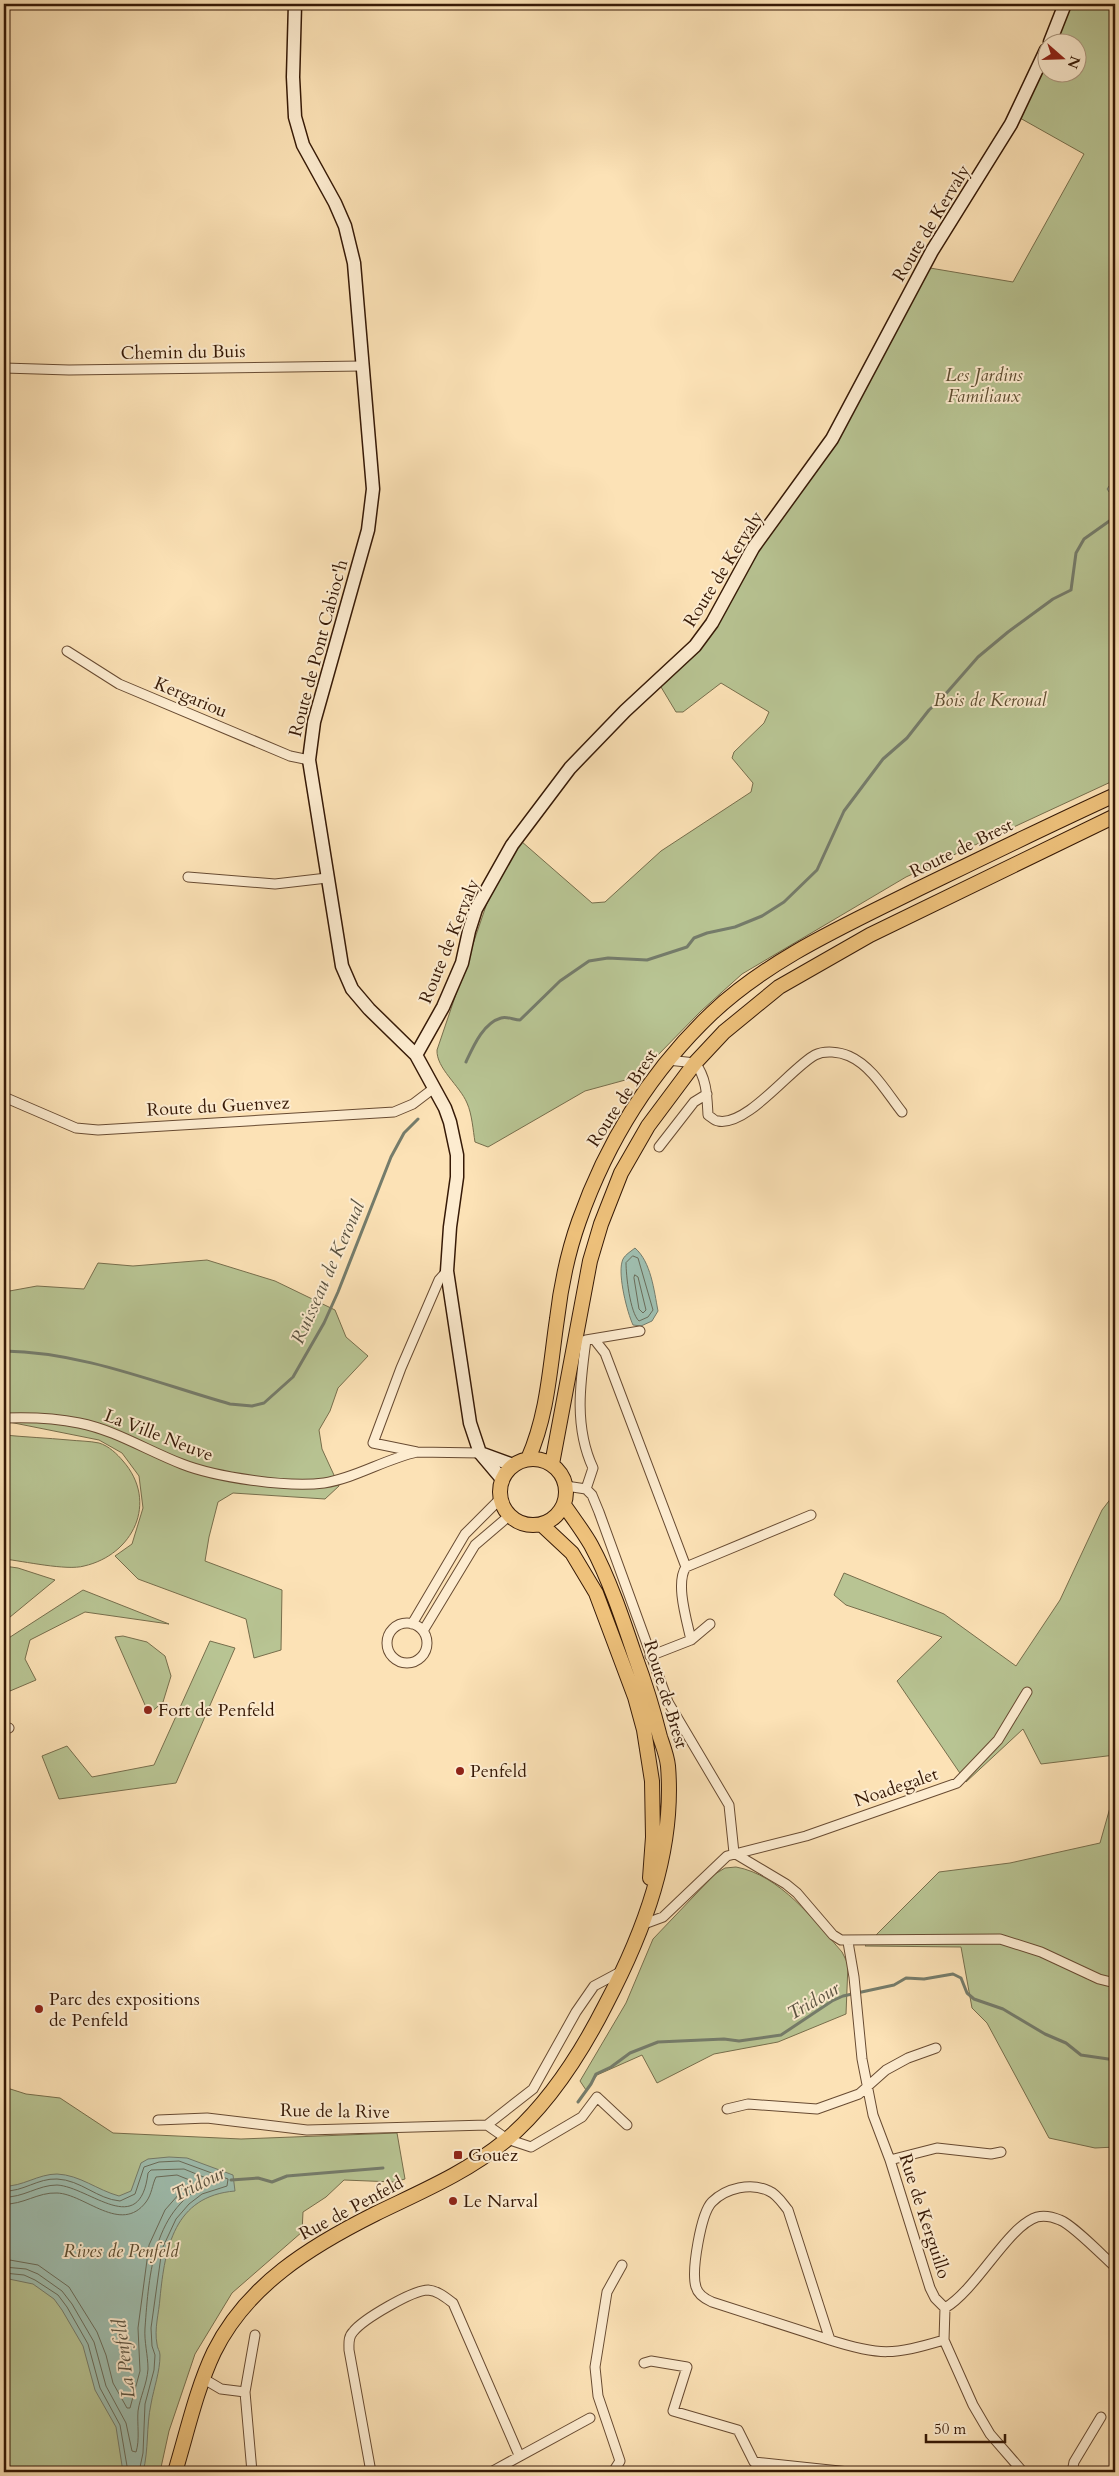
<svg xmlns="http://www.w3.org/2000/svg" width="1119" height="2476" viewBox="0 0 1119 2476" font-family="Cardo,serif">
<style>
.green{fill:#b8c493;stroke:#776e4c}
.water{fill:#9fbeaf;stroke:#757c6b}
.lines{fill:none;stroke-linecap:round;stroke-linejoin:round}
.shore{stroke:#6a6c5a;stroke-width:1}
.stream{stroke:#757c6b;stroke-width:3}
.street-casing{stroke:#684b32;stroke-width:11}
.secondary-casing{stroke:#361906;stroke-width:15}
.primary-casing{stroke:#361906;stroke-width:16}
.street{stroke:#fdecd0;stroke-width:9}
.secondary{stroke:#fdecd0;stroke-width:12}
.primary{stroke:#eec17b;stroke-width:14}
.poi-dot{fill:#8f2418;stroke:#fdecd0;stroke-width:2}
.labels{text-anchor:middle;stroke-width:4;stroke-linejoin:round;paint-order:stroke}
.street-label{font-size:18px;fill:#361906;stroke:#fdecd0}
.park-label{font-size:18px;font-style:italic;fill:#5d4c30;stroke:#fdecd0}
.poi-label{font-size:18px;fill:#361906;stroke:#fdecd0;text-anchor:start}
.water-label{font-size:19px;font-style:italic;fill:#5b5341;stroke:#fdecd0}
</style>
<rect width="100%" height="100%" fill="#fce2b6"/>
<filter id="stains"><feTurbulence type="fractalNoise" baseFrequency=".004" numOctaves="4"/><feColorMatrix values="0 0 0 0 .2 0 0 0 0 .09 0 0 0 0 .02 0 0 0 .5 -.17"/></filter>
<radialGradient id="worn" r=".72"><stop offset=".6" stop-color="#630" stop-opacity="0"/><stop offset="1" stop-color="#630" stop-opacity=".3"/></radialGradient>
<path class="green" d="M1071 4H1115V780L906 877 742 974 701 1011 655 1058 629 1079 585 1091 488 1147 475 1142C473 1130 472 1114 467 1103 460 1086 436 1068 437 1050L489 897 521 841 592 903 605 902 661 851 751 792 753 783 732 758 734 752 764 723 769 712 721 683 683 712H676L661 687 699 650 930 268 1013 282 1084 154 1020 118 1046 64V72H1076V42H1057Z
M207 1260 275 1281 335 1310 346 1337 368 1356 338 1388 330 1411 319 1430 322 1449 339 1486 325 1499 233 1493 218 1502 209 1537 205 1561 282 1590 281 1650 254 1658 246 1619 138 1579 115 1556 132 1544 143 1508 139 1476 122 1453 99 1440 4 1421V1292L37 1286 84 1289 98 1263 133 1266Z
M4 1435C25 1437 47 1438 69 1440 78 1441 90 1441 99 1443 109 1446 117 1454 123 1461 159 1502 133 1555 84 1566 67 1571 23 1561 4 1559Z
M1115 1493V1755L1041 1764 1023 1729 966 1782 897 1681 942 1637 846 1605 834 1595 844 1573 944 1614 1016 1666 1060 1600 1102 1510Z
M4 1566 18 1568 55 1580 4 1622Z
M83 1590 169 1624 85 1612 30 1640 25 1659 36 1680 10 1691 4 1675V1641Z
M123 1636 147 1642 165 1656 171 1676 163 1702 149 1714 115 1637Z
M210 1641 235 1648 176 1783 59 1799 42 1756 67 1746 92 1777 154 1765Z
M1115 1790V2147L1095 2148 1049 2138 987 2023 972 2008 961 1947 865 1946 939 1872 1010 1863 1100 1843Z
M736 1867C780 1875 814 1920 842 1952L848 1964 846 2014 778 2042 714 2054 657 2083 642 2055 597 2075 586 2090 580 2081 626 2003 653 1939 715 1874 725 1868Z
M4 2087 26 2094 60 2098 113 2133 241 2139 397 2133 405 2179 394 2182 344 2180 326 2197 303 2212 302 2232 232 2293 195 2354 169 2431 160 2472H4Z"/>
<path class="water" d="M1115 478V500L1107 489Z
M635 1248C651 1262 654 1290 658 1311L652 1321 641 1326 633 1325C627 1312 618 1276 622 1262 623 1256 630 1252 635 1248Z
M169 2157 187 2158 233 2175 235 2191C174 2196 165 2248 160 2298 159 2313 154 2329 157 2344 157 2348 160 2351 160 2355 160 2372 154 2387 151 2404 146 2427 149 2449 143 2472H123L116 2427 95 2390 83 2346 62 2310 54 2299 33 2284 4 2278V2186C22 2187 38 2174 57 2174 80 2175 97 2190 119 2196L131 2191 141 2163 148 2159Z"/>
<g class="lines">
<path class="shore" d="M633 1256 638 1258 653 1310 648 1317 639 1321C630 1313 626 1275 626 1263Z
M635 1275 638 1277 646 1310 643 1313 639 1309 634 1278Z
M4 2191C23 2192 38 2178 57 2179 81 2180 97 2199 120 2201L135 2194 144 2167 159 2162 179 2161 228 2179 227 2186 202 2194 189 2204 176 2219 162 2249 151 2328 152 2346 155 2355 154 2370 145 2404 143 2453 139 2472
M4 2197C23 2198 38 2185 57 2185 90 2187 140 2240 148 2173L151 2170 184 2169 211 2180V2183C153 2206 149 2274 145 2328 144 2342 148 2355 148 2369 147 2384 140 2397 138 2411 137 2424 140 2440 136 2452L132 2451 126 2423 106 2386 94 2342 72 2304 62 2291 38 2274 26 2269 4 2267
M4 2204C23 2205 38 2192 57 2193 85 2194 121 2235 146 2202 152 2194 152 2185 156 2177L177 2175 192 2181V2184L179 2194 165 2210 149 2245 138 2328 140 2371 130 2408H127L113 2383 106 2355 97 2332 69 2287 38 2265 4 2259
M4 2273 24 2275 35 2280 58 2295 67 2307 88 2344 100 2388 120 2425 128 2472"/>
<path class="stream" d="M466 1062C473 1047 483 1023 501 1018 507 1016 514 1020 520 1020L560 981 589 961 608 958 647 960 687 947 694 938 707 933 735 927 762 916 784 902 817 870 844 811 883 759 907 738 929 710 943 697 978 657 1008 632 1053 599 1071 590 1076 553 1084 539 1115 517
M4 1351C82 1352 156 1383 230 1404L252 1406 264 1403 293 1377 324 1323 338 1292 391 1157 404 1133 418 1119
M578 2102 591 2084 596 2074 611 2067 630 2053 658 2042 724 2039 739 2041 781 2035 832 2001 843 1996 894 1985 906 1978 924 1979 953 1974 961 1978 967 1993 974 1999 1003 2009 1045 2034 1066 2043 1081 2055 1115 2060
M231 2180 258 2178 272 2182 287 2176 383 2168"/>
<g class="street-casing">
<path id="street" d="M4 368 69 370 362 366
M67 651 119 684 290 756 309 760
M188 877 275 884 327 878
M668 1060 695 1063C707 1078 707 1097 708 1115 711 1117 715 1121 718 1121 747 1127 792 1067 815 1055 825 1050 840 1052 849 1056 872 1066 887 1093 902 1112
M4 1097 76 1128 98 1130 394 1112 413 1104 434 1088
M659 1147 694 1102 707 1094
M447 1271 439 1280 401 1368 373 1443 417 1452 480 1453
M594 1339 605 1353 686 1567C675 1583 687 1621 691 1640L650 1656
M4 1418C29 1417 55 1418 79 1423 115 1430 148 1451 182 1464 215 1477 288 1488 324 1483 356 1478 385 1459 417 1452
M566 1486 586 1489
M586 1489 592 1495 599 1512 668 1702 729 1805 734 1853
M586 1489 593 1468C574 1427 580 1384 586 1340L640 1331
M686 1567 811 1515
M387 1643a20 20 0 1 1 40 0a20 20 0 1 1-40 0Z
M412 1624 465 1534 500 1499
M423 1631 475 1545 509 1516
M691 1640 710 1624
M4 1730 9 1728
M734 1853 786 1884 797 1893 833 1935 841 1940 1000 1939 1041 1952 1099 1979 1115 1983
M644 1924 663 1917 727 1856 806 1836 957 1783 998 1740 1027 1692
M848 1942 854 1977 862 2059 873 2115 890 2160 930 2288 935 2298 945 2308 944 2340 973 2405 990 2434 1023 2472
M727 2109 748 2104 817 2109 859 2094 886 2070 908 2058 936 2048
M158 2120 207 2118 307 2130 487 2125 507 2139 531 2147 582 2117 597 2097 627 2125
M487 2125 533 2089 576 2012 594 1986 622 1971
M890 2160 937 2148 991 2154 1001 2152
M945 2308C977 2289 1008 2226 1037 2217 1045 2215 1053 2217 1060 2220 1073 2225 1102 2255 1115 2267
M830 2340 712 2302C705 2299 698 2295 696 2287 691 2271 701 2213 712 2202 726 2188 751 2182 769 2191 777 2194 783 2204 788 2210L830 2340C880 2356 893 2355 944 2340
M644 2363 651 2361 687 2367 673 2411 738 2430 754 2462 849 2472
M204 2379 221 2389 245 2392
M252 2472 245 2392 255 2335
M371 2472 349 2350C349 2343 348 2337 353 2332 363 2319 413 2290 428 2290 438 2291 445 2297 453 2303L519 2455
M491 2472 590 2418
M613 2472 620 2461 598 2396 595 2367 607 2292 622 2265
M1072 2472 1074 2462 1101 2417"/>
</g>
<g class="secondary-casing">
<path id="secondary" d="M295 4 293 77 295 117 303 145 335 203 345 226 354 263 373 489 368 530 314 722 309 760 342 966 352 989 369 1009 416 1055 445 1108 450 1122 457 1155V1177L450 1227 447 1271 470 1423 480 1453 502 1479
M1050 42 1065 4
M416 1055 443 1007 462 963 469 931 476 909 512 845 570 768 625 711 695 646 712 623 753 548 832 439 932 251 1011 124 1046 50
M480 1453 513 1465"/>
</g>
<g class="primary-casing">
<path id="primary" d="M500 1492a33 33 0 1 1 66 0a33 33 0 1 1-66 0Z
M528 1459C548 1414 550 1366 557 1319 561 1285 568 1252 579 1221 607 1142 652 1070 712 1013 768 960 844 926 912 892 980 859 1047 826 1115 795
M552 1464 590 1261 601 1224 621 1173 648 1126 695 1063 724 1032 779 987 870 935 1115 816
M542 1525 572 1553 596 1593 635 1697 644 1730 652 1781 653 1837 650 1878
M175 2472C187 2433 196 2390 214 2352 247 2285 311 2246 375 2214 420 2192 466 2173 505 2141 548 2105 580 2055 605 2006 644 1932 675 1851 668 1766 667 1756 663 1746 660 1737 653 1709 645 1683 635 1656 623 1620 609 1578 591 1545 583 1531 573 1518 564 1505"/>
</g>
<use href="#street" class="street"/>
<use href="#secondary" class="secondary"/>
<use href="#primary" class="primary"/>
</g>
<g class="poi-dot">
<circle cx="148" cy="1710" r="5"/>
<circle cx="460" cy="1771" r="5"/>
<circle cx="39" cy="2009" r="5"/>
<rect x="453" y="2150" width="10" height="10" rx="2.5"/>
<circle cx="453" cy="2201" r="5"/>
</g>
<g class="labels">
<g class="street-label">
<text transform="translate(931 223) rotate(-59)" y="6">Route de Kervaly</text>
<text transform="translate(183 352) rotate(-1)" y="6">Chemin du Buis</text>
<text transform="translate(723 569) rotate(-58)" y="6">Route de Kervaly</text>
<text transform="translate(318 648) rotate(-75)" y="6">Route de Pont Cabioc'h</text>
<text transform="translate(191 697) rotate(23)" y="6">Kergariou</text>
<text transform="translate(961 848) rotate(-26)" y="6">Route de Brest</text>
<text transform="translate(449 941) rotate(-68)" y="6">Route de Kervaly</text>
<text transform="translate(622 1098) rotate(-57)" y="6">Route de Brest</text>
<text transform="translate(218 1106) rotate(-3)" y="6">Route du Guenvez</text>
<text transform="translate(159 1435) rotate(21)" y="6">La Ville Neuve</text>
<text transform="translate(666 1694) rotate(73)" y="6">Route de Brest</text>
<text transform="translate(896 1787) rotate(-19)" y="6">Noadegalet</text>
<text transform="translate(335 2111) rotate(1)" y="6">Rue de la Rive</text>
<text transform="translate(351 2208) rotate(-28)" y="6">Rue de Penfeld</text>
<text transform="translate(925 2216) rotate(72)" y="6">Rue de Kerguillo</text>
</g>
<g class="park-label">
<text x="984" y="381">Les Jardins<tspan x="984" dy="21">Familiaux</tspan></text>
<text x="990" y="706">Bois de Keroual</text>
<text x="121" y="2257">Rives de Penfeld</text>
</g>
<g class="poi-label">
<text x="158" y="1716">Fort de Penfeld</text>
<text x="470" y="1777">Penfeld</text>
<text x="49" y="2005">Parc des expositions<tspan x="49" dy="21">de Penfeld</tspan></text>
<text x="468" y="2161">Gouez</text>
<text x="463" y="2207">Le Narval</text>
</g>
<g class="water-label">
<text transform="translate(327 1272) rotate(-66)" y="7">Ruisseau de Keroual</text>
<text transform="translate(813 2000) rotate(-30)" y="7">Tridour</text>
<text transform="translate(198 2183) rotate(-26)" y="7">Tridour</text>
<text transform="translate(123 2359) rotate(-97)" y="7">La Penfeld</text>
</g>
</g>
<rect width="1119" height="2476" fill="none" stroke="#fce2b6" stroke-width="20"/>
<rect x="5" y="5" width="1109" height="2466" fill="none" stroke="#361906" stroke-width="2.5"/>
<rect x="10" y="10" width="1099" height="2456" fill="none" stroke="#361906"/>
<g transform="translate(1062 58) rotate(110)"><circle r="24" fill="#fdecd0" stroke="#ad987f"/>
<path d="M0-4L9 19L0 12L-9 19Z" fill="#8f2418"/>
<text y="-8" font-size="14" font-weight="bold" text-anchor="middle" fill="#361906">N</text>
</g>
<path d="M926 2434v8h79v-8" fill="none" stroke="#361906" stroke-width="2.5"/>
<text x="934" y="2434" font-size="15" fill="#361906" stroke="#fdecd0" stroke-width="4" paint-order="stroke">50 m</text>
<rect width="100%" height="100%" filter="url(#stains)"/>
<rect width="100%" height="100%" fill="url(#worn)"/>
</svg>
